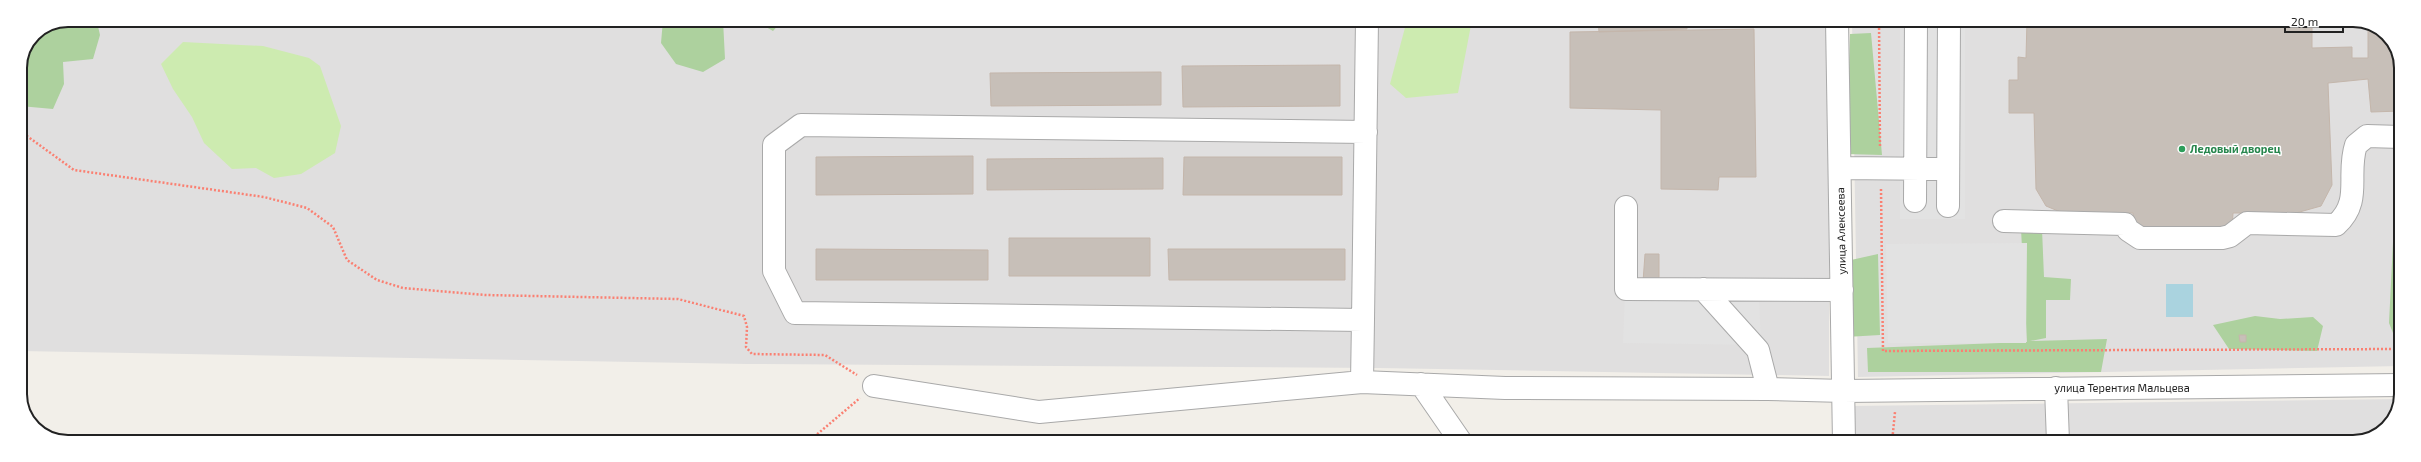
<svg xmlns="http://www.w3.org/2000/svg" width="2421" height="462" viewBox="0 0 2421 462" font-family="'Exo 2',sans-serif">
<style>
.residential{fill:#e0dfdf}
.grass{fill:#cdebb0}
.forest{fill:#add19e}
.parking{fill:#e2e2e2}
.water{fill:#aad3df}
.building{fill:#c7bfb8;stroke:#c4b6ab}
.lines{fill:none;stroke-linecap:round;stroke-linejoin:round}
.minor-casing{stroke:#a9a9a9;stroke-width:24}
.path{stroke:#fa8072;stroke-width:2.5;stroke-dasharray:2 2;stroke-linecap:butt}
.minor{stroke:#fff;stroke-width:22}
.leisure-dot{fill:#2e9e5b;stroke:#fff;stroke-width:1.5}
.labels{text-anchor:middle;stroke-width:3;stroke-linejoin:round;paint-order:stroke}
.leisure-label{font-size:11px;font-weight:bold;fill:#27864d;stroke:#fff;text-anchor:start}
.street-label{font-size:11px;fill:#222;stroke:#fff}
.rim{fill:none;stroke:#222;stroke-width:2}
</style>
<rect width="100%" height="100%" fill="#f2efe9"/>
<path class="residential" d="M68 20H1829V376L1379 368 747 364 20 351V68L34 34Z
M1852 20H2360L2387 34 2401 62V366L1858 377Z
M2401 399 2385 430 2353 442H1852V406Z"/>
<path class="grass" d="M1407 20H1472L1458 93 1406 98 1390 84Z
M183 42 263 46 309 58 320 66 341 126 335 153 301 174 274 178 256 168 232 169 204 143 192 117 173 89 161 64Z"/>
<path class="forest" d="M68 20 97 22 100 35 93 59 63 62 64 84 53 109 20 106V68L34 34Z
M663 20H723L725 59 703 72 676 64 661 43Z
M754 20H783L773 31Z
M1871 33 1882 155 1847 154 1850 34Z
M2021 229H2042L2044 277 2071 279 2070 300H2046V338L2030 341 2107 339 2101 372H1868L1867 348 2027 342Z
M2401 240V353L2389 323 2393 242Z
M1878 254 1880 335 1846 337 1851 260Z
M2255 316 2280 319 2313 317 2323 326 2317 351 2229 349 2213 325Z"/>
<path class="parking" d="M1900 20H1965V219H1900Z
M2027 243 2026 343H1888L1886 244Z
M1625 294 1759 295 1761 345 1623 343Z"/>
<path class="water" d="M2166 284H2193V317H2166Z"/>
<path class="building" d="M1598 20H1686L1687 29 1599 32Z
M2027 20H2323V25H2312V48L2352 47V58H2368V25L2387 34 2401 62V111L2371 112 2368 79 2328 83 2332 185 2321 206 2296 213H2233L2232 231 2133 233V213H2063L2046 206 2036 189 2034 113H2009V80H2018V57L2026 58Z
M1754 29 1756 177H1719L1718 190 1661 189V110L1570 108V32Z
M1340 65V106L1183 107 1182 66Z
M1161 72V105L991 106 990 73Z
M973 156V194L816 195V157Z
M1184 157H1342V195H1183Z
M1163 158V189L987 190V159Z
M1009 238H1150V276H1009Z
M816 249 988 250V280H816Z
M1168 249H1345V280H1169Z
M1645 254H1659V283L1643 282Z
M2239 335H2246V342H2240Z"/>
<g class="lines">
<g class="minor-casing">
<path id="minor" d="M1837 20 1844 442
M1840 168 1948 169
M1915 201 1916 20
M1948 206 1949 20
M1626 207V289L1842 290
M2004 221 2125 224 2128 230 2140 238H2222L2230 236 2247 223 2336 225C2363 201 2346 175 2356 145L2367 136 2401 137
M1703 289 1758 350 1768 389 1844 391 2401 385
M1363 320 1367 20
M1362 382 1363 320 795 313 774 271V145L801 125 1366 132
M1421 384 1461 442
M874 386 1039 412 1362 382 1505 388 1768 389
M2056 388 2058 442"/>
</g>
<path class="path" d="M1879 20 1880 148
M20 131 74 170 264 197 307 208 333 227 347 260 377 280 403 288 485 295 678 299 744 316 747 327 746 347 752 354 825 355 857 375
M1881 189 1883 351 2401 349
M808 442 860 398
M1892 442 1895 412"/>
<use href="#minor" class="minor"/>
</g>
<circle class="leisure-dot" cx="2182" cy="149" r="4"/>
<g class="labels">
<g class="leisure-label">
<text x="2190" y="153">Ледовый дворец</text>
</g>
<g class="street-label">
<text transform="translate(1841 231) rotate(-91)" y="4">улица Алексеева</text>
<text x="2122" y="392">улица Терентия Мальцева</text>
</g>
</g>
<path d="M0 0H2421V462H0ZM68 27H2353A41 41 0 0 1 2394 68V394A41 41 0 0 1 2353 435H68A41 41 0 0 1 27 394V68A41 41 0 0 1 68 27Z" fill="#fff" fill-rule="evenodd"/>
<path class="rim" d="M68 27H2353A41 41 0 0 1 2394 68V394A41 41 0 0 1 2353 435H68A41 41 0 0 1 27 394V68A41 41 0 0 1 68 27Z"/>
<path d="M2285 26v6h58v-6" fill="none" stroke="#222222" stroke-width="2"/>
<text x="2291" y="26" font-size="12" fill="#222222" stroke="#ffffff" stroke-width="3" paint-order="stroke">20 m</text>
</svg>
